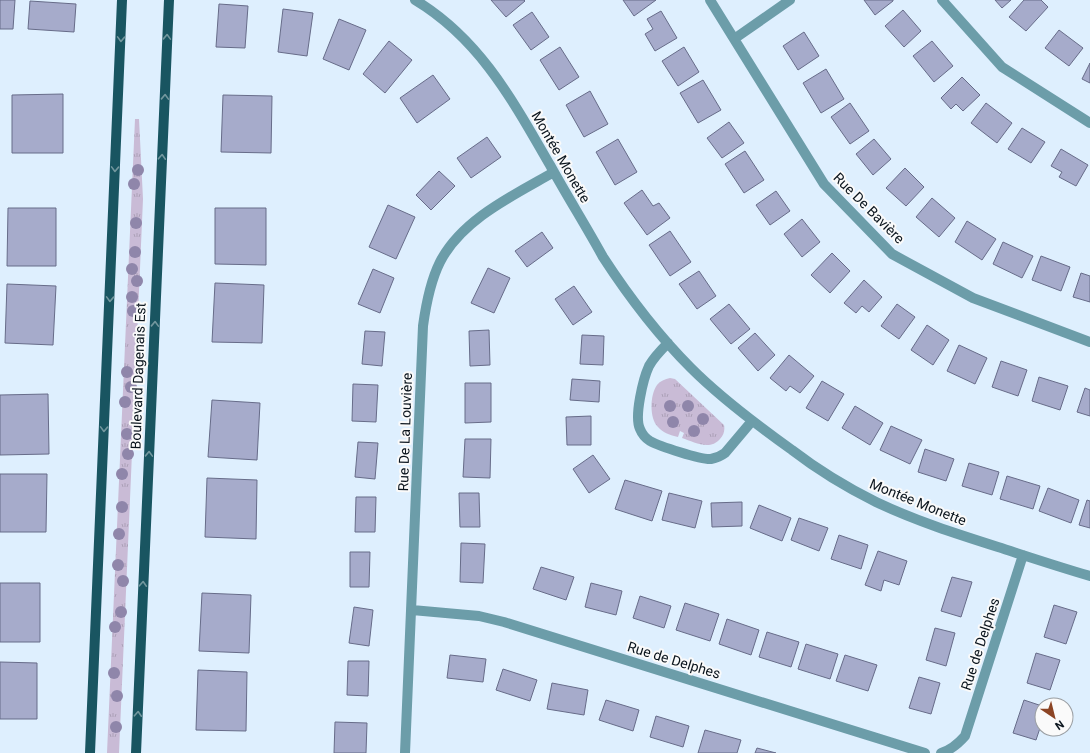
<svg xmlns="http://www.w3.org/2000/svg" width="1090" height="753" viewBox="0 0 1090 753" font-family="Roboto,sans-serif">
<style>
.grass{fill:url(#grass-tufts)}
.building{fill:#a6abcb;stroke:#676c89}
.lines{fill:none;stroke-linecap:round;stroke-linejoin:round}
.minor{stroke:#6c9da9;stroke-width:10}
.major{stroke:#195561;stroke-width:10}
.tree{fill:#8f86aa}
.oneway{stroke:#73979e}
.labels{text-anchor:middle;stroke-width:4;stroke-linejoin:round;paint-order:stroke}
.street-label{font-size:14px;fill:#0a141d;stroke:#fafafa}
</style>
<defs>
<pattern id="grass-tufts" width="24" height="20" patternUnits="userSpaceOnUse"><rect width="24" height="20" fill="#c9bbd6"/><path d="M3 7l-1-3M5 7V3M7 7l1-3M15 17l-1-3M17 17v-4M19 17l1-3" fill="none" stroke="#aba0b7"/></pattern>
</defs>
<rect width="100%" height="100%" fill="#deeffe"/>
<path class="grass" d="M135 119H139L143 199 119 753H107Z
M670 378 675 379 724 425C725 430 724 435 720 439 710 451 694 442 682 438L684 433 680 431 678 437C670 435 663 433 658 427 649 418 650 395 657 385 660 381 665 379 670 378Z"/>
<path class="building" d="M0 0H15L13 29H0Z
M491 0H524L525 1 506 17Z
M623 0H656L634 16Z
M864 0H893V1L875 15Z
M995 0H1011L1002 8Z
M1024 0H1041L1048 7 1026 31 1009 17Z
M30 1 76 4 74 32 28 29Z
M219 4 248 6 245 48 216 47Z
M283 9 313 13 307 56 278 52Z
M903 10 921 31 904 47 885 26Z
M661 11 677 38 655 51 645 34 653 29 647 19Z
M532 12 549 37 531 50 513 25Z
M339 19 366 30 349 70 323 59Z
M1059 30 1083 48 1069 66 1045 48Z
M804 32 819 56 798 70 783 46Z
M389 41 412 60 385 93 363 74Z
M932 41 953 66 934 82 913 56Z
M560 47 579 77 559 90 540 60Z
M684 47 699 72 678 86 662 61Z
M1090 63V83L1082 79Z
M826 69 844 99 821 113 803 83Z
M433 75 450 99 417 123 400 98Z
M962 77 980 95 963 111 956 104 951 109 941 98Z
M703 80 721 110 698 123 680 93Z
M590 91 608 124 584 137 566 105Z
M63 94V153H12V95Z
M223 95 272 96 271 153 221 152Z
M850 103 869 131 850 144 831 117Z
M986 103 1012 123 997 143 971 123Z
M729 122 744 143 722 158 707 138Z
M1022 128 1045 142 1031 163 1008 149Z
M487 137 501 157 471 178 457 158Z
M618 139 637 172 615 185 596 152Z
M874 139 891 159 873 175 856 154Z
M1061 149 1088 165 1076 186 1059 177 1062 172 1051 166Z
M745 151 764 180 744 193 725 164Z
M905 168 924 187 906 206 886 188Z
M439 171 455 186 431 210 416 195Z
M642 190 653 206 659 203 670 218 647 235 624 203Z
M776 191 790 211 770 225 756 205Z
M932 198 955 218 939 237 916 217Z
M388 205 415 217 396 259 369 247Z
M8 208H56V266H7Z
M215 208H266V265L215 264Z
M802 219 820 242 802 257 784 234Z
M967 221 996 239 982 260 955 242Z
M670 231 691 262 670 276 649 245Z
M542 232 553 248 527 267 515 251Z
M1003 242 1033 256 1022 278 993 264Z
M832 253 850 271 830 293 811 275Z
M1041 256 1070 267 1061 291 1032 280Z
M488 268 510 278 494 313 471 303Z
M373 269 394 278 380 313 358 304Z
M699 271 716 296 697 309 679 284Z
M1081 273 1090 276V302L1073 297Z
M864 280 882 297 869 312 862 306 856 313 844 303Z
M215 283 264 285 262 343 212 342Z
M7 284 56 286 53 345 5 343Z
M574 286 592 312 573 325 555 299Z
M729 304 750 329 731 344 710 319Z
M897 304 915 317 899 339 881 326Z
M927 325 949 340 933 365 911 350Z
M489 330 490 365 470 366 469 331Z
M365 331 385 332 382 366 362 364Z
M755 333 775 355 758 371 738 348Z
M582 335 604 336 603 365 580 364Z
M959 345 987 358 975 384 947 371Z
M789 355 814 376 800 393 790 386 786 391 770 378Z
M1001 361 1027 370 1018 396 992 387Z
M1039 377 1068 386 1060 410 1032 401Z
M572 379 600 381 599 402 570 400Z
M822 381 844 394 828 421 806 408Z
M465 383H491V422L465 423Z
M353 384 378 385 376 422 352 421Z
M1085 388 1090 390V416L1077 412Z
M48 394 49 454 0 455V395Z
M212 400 260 403 257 460 208 457Z
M855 406 883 423 870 445 842 428Z
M591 416V445H567L566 417Z
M891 426 922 440 910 464 880 450Z
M465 439H491L490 478 463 477Z
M358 442 378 443 375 479 355 477Z
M925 449 954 459 946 481 918 472Z
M593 455 610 479 589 493 573 469Z
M969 463 999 472 992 495 962 486Z
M0 474H47L46 532H0Z
M1007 476 1040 486 1033 509 1000 499Z
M207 478 257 480 256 539 205 537Z
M625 480 662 491 652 521 615 509Z
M1048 488 1079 500 1071 523 1039 511Z
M459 493H479L480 527H460Z
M669 493 702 501 695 528 662 520Z
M356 497H376L375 532H355Z
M1087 500 1090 501V528L1079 525Z
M742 502V526L712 527 711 503Z
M759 505 791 518 782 541 750 528Z
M799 518 828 528 819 551 791 540Z
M839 535 868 545 861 569 831 559Z
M461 543 485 544 483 583 460 582Z
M878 551 907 561 899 585 884 580 881 591 865 585Z
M350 552H370L369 587H350Z
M541 567 574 577 566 600 533 589Z
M952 577 972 582 961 617 941 611Z
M0 583H40V642H0Z
M591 583 622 591 616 615 585 607Z
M202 593 251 595 249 653 199 651Z
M640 596 671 606 664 628 633 618Z
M685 603 719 614 710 641 676 630Z
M1054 605 1077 612 1066 644 1044 637Z
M354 607 373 610 369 646 349 643Z
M727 619 759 630 751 655 719 644Z
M935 628 955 633 946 666 926 660Z
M767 632 799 642 791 667 759 657Z
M806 644 838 654 830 679 798 669Z
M1036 653 1060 660 1050 690 1027 683Z
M450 655 486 659 483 682 447 678Z
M845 655 877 665 868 691 836 681Z
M348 661H369L368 696 347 695Z
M0 662 37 663V719H0Z
M503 669 537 680 530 701 496 690Z
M198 670 247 672 246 731 196 730Z
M919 677 940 683 931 714 909 708Z
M552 683 588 690 584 715 547 709Z
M606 700 639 710 633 731 599 720Z
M1024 700 1042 706V722L1036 740 1013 733Z
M656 716 689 726 683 747 650 737Z
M335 722 367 723 366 753H334Z
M705 730 741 740 737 753H698Z
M757 748 776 753H755Z"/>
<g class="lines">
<path class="minor" d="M415 0C480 39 513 101 550 165 567 196 586 226 603 257 629 297 658 335 691 368 722 399 757 425 792 450 818 470 846 487 876 502 916 521 957 534 998 547 1029 557 1059 567 1090 576
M710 0 824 184 892 254 973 298 1090 342
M942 0 1002 67 1090 123
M734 39 790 0
M668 343C661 350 654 357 649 366 643 379 634 417 640 429 642 434 645 438 650 441 659 446 701 460 711 459 716 458 721 456 725 453L752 421
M412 610 479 616 504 622 925 753
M405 753 423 326C426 304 430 282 440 262 462 219 514 195 554 172
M941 753C951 750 958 744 965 736L1023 555"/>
<path class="major" d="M90 753 122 0
M136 753 169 0"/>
</g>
<g class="tree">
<circle cx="138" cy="170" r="6"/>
<circle cx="134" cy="184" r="6"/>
<circle cx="136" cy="223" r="6"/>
<circle cx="135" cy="252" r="6"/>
<circle cx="132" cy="269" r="6"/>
<circle cx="137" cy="281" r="6"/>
<circle cx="132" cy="297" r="6"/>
<circle cx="133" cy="311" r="6"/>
<circle cx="127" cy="372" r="6"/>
<circle cx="131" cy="387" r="6"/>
<circle cx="125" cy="402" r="6"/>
<circle cx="670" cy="406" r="6"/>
<circle cx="688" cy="406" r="6"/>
<circle cx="703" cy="419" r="6"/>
<circle cx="673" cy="422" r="6"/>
<circle cx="694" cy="431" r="6"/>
<circle cx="127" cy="434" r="6"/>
<circle cx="128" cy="454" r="6"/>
<circle cx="122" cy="474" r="6"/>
<circle cx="122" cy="507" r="6"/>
<circle cx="119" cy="534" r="6"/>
<circle cx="118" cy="565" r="6"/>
<circle cx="123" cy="581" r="6"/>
<circle cx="121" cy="612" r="6"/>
<circle cx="115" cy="627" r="6"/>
<circle cx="114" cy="673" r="6"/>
<circle cx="117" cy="696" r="6"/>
<circle cx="116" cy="727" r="6"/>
</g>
<defs><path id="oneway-chevron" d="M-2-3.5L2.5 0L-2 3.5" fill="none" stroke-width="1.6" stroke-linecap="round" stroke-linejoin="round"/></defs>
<g class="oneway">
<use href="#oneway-chevron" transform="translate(167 37) rotate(-88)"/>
<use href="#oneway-chevron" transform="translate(121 39) rotate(92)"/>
<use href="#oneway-chevron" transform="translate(165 97) rotate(-88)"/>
<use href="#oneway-chevron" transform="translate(162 157) rotate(-87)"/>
<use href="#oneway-chevron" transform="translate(115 169) rotate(92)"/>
<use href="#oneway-chevron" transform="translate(110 299) rotate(92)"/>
<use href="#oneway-chevron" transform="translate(155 324) rotate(-88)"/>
<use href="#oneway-chevron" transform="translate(104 429) rotate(92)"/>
<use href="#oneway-chevron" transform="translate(149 454) rotate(-88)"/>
<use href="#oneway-chevron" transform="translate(143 584) rotate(-87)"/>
<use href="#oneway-chevron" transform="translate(138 714) rotate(-87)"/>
</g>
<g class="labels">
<g class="street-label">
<text transform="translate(561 157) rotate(60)" y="5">Montée Monette</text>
<text transform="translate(869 208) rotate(45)" y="5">Rue De Bavière</text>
<text transform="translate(138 376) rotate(-88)" y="5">Boulevard Dagenais Est</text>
<text transform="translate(405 432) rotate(-88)" y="5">Rue De La Louvière</text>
<text transform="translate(918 502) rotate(22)" y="5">Montée Monette</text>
<text transform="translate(980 644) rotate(-72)" y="5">Rue de Delphes</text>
<text transform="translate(674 660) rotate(17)" y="5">Rue de Delphes</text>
</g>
</g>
<g transform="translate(1054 717) rotate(145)"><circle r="19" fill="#fafafa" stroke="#9a9ea2"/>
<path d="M0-3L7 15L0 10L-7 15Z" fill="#8c4424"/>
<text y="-6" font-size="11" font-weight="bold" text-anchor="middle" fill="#0a141d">N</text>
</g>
</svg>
